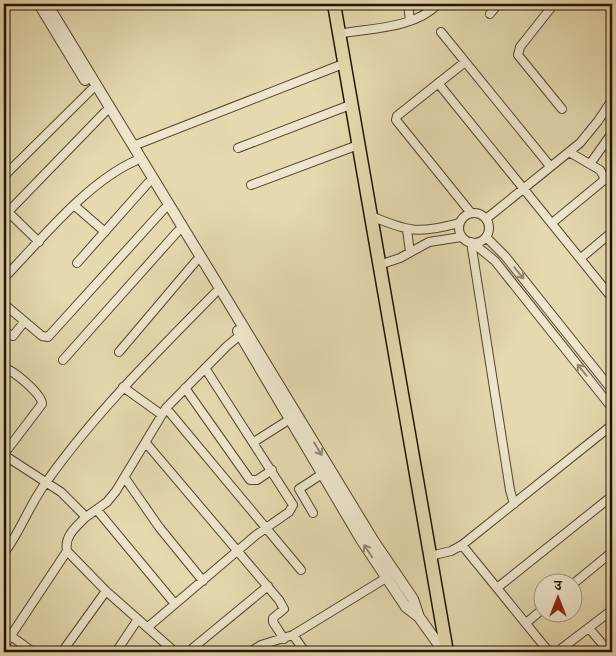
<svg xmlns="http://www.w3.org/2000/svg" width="616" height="656" viewBox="0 0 616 656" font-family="Vollkorn,'Noto Serif Devanagari',serif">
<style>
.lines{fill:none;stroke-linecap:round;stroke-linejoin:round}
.minor-casing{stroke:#54442d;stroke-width:10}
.tertiary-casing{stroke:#54442d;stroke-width:12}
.primary-casing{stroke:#231201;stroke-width:15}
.minor{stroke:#eee6cc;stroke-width:8}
.tertiary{stroke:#eee6cc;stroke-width:10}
.primary{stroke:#e5d9b0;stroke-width:12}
.oneway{stroke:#938771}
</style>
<rect width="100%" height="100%" fill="#e5d9b0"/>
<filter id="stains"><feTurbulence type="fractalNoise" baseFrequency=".004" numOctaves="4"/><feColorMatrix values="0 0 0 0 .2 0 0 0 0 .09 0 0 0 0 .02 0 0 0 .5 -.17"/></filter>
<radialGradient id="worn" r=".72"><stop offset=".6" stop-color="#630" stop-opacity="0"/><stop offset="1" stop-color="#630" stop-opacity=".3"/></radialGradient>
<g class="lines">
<g class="minor-casing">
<path id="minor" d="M408 4 410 21
M554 4 520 47 518 55 562 109
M490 14 498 4
M441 32 550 166
M338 34C370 28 414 29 438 4
M465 62 397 116 396 120 471 213
M438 83 612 298
M133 146 343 64
M238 148 350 105
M590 164 612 133
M4 176 91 90
M251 185 358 145
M75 206 105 232
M4 208 39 242
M8 212 105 112
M459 228a15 15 0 1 1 30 0a15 15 0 1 1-30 0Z
M371 216C409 232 419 234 459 223
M486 219 580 143 598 121 612 100
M552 223 603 181 604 177 600 170 569 152
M407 230 410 252
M486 237 505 256 612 390
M471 242 510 490 514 504
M473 243 495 261 612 408
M581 258 612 232
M77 263 148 183
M379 265 400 258 429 242 461 237
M4 278C41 240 86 183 135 161
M4 304 42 336 48 337 164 209
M4 332 13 336 24 322
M119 352 196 261
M63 360 178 231
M4 368C13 370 42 394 42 404L4 454
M123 387 162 415
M185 388 250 480H257L272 470
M166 408 301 570
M254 442 290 419
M146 443 279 600 284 609 273 618V622L284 639
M4 455 61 492 86 517 107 502 116 491 166 408 227 346 244 332
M125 478 159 527 203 581
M97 510 175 604
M313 513 299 489 322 474
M86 517C76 527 64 536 67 551L106 591 175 652
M462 545 549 652
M4 553C21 531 30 503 47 481 96 412 156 353 215 293
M430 556 451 551 462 545 612 425
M573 584 612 552
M497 588 612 496
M526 623 544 608
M148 627 256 535 289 512 293 505 205 368
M589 628 609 652
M4 631 33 652
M293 635 305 652
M4 646 67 551
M62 652 106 591
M116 652 138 619
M188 652 268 586
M250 652 261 645 293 635 386 578
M557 652 612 610"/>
</g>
<g class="tertiary-casing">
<path id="tertiary" d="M39 4 85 80
M47 4 373 540 413 599 419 617 444 652
M238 331 362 541 406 607 419 617"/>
</g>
<g class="primary-casing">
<path id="primary" d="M334 4 447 652"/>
</g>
<use href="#minor" class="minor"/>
<use href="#tertiary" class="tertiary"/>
<use href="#primary" class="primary"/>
</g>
<defs><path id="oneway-shaft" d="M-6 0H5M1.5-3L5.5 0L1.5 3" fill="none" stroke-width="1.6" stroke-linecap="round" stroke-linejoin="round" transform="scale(1.25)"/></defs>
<g class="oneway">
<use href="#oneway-shaft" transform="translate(519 273) rotate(51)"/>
<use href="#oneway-shaft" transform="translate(582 370) rotate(-129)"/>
<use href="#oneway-shaft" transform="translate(318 449) rotate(59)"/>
<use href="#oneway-shaft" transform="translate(368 551) rotate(-123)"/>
</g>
<rect width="616" height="656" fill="none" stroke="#e5d9b0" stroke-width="20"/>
<rect x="5" y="5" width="606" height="646" fill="none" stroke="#231201" stroke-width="2.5"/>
<rect x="10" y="10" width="596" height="636" fill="none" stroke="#231201"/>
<g transform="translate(558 598)"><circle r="24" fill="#eee6cc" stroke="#9d917b"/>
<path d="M0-4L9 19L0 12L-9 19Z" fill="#8f2418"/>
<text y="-8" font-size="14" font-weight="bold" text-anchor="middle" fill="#231201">उ</text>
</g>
<rect width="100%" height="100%" filter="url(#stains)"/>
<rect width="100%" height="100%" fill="url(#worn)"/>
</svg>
